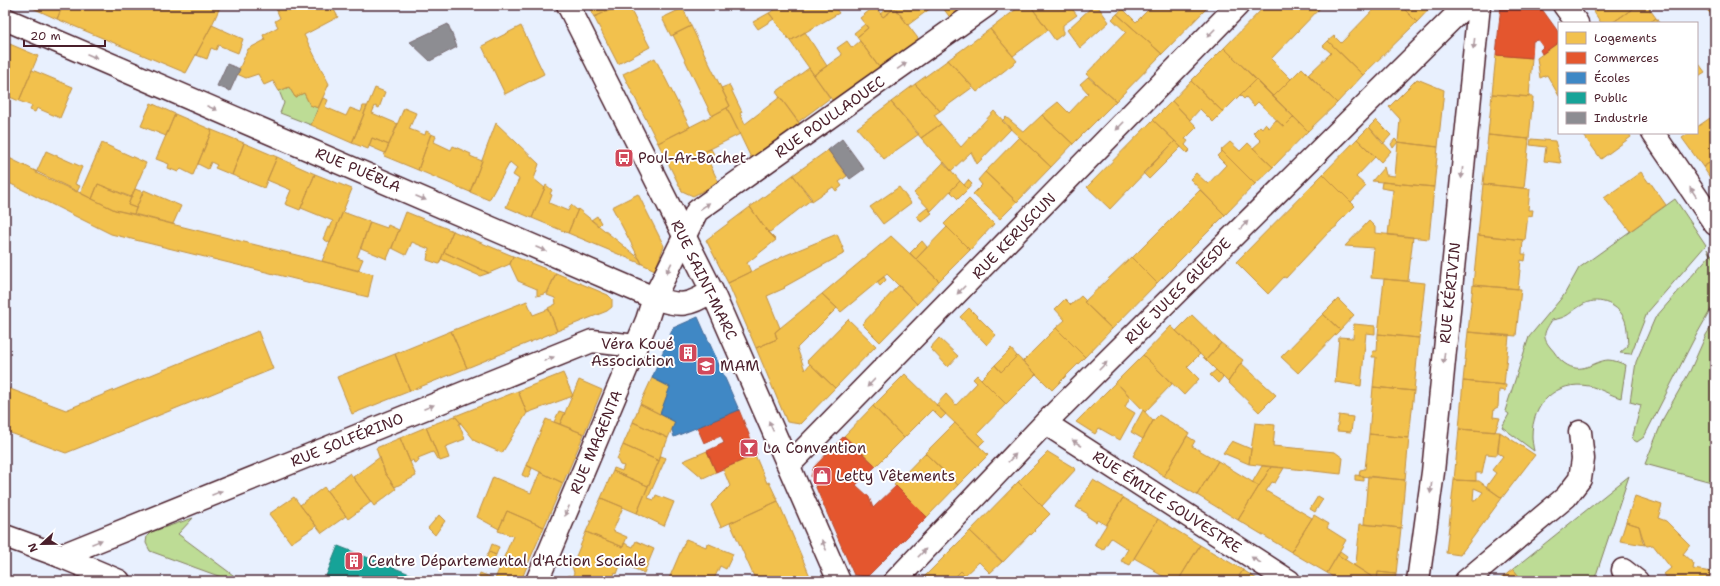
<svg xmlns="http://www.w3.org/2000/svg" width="1720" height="586" viewBox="0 0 1720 586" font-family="'Shantell Sans',sans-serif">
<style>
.green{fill:#bddc95;stroke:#847e60}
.homes{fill:#f2c14e;stroke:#c09044;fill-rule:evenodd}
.shops{fill:#e4572e;stroke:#b6462d}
.schools{fill:#3f88c5;stroke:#426897}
.public{fill:#17a398;stroke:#267b77}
.industry{fill:#8d8d92;stroke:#796c73}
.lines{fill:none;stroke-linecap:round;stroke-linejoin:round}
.minor-casing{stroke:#4a1f2b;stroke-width:25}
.tertiary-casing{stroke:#4a1f2b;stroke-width:25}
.secondary-casing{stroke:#4a1f2b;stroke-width:25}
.minor{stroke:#fff;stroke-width:22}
.tertiary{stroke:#fff;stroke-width:22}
.secondary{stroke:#fff;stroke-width:22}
.oneway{fill:#ae9aa0}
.labels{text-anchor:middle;stroke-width:4;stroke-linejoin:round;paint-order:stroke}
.street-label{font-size:15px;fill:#4a1f2b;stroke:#fff}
.poi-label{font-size:15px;fill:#4a1f2b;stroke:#fff;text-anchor:start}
</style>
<rect width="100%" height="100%" fill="#e8f0fe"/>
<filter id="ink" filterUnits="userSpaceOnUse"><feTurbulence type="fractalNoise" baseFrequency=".025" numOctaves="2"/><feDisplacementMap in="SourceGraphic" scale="8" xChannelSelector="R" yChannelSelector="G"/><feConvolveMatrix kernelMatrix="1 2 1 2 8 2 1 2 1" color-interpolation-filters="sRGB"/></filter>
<g filter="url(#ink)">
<path class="green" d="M289 87 295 97 304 93 310 105 318 108 311 125 280 113 284 103 279 91Z
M1675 199 1706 245 1647 313 1631 354 1620 353 1628 346C1627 337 1628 326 1624 318 1617 303 1596 296 1582 305 1568 313 1570 317 1552 320 1545 331 1541 336 1550 347 1555 352 1558 359 1564 363 1582 376 1593 361 1608 360 1614 360 1621 363 1626 365L1621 398C1610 395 1599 388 1589 386 1556 380 1532 404 1532 436 1532 441 1533 446 1534 451L1502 427 1509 414 1505 411 1529 337 1564 295 1579 268Z
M1707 249 1715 259V302L1693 341 1644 437 1637 442 1632 439 1641 405 1630 402 1636 362 1655 318 1710 255Z
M1715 321V483L1645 464 1664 417 1690 371 1706 335Z
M1629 476 1594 581H1523L1513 569Z
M193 518 178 534 241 581H232L150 551 146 543 147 536 151 532Z"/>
<path class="homes" d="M26 5H63L57 19Z
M63 5H221L212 25 186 73 57 19Z
M277 5H339L333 8 338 17 304 35 329 84 318 108 310 105 304 93 295 97 289 87 279 91 273 81 264 85 258 74 246 78 237 74 248 49 265 40 263 35 278 27 275 21 280 18 275 6Z
M588 5H622L594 17Z
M622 5H628L650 47 618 64 594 17Z
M783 5H833L839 13 790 41 769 13Z
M891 5 895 8 883 17 880 14Z
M893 5H935L908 25Z
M941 5H954L959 12 951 19Z
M1022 5H1030L1048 30 1013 56 990 29Z
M1030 5H1069L1077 15 1063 25V34L1055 40Z
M1094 5H1097L1109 22 1080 48 1067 30Z
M1153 5H1202L1206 9 1162 54 1117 14 1123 9 1136 22Z
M1266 5H1323L1271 59 1291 79 1273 97 1224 48Z
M1378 5H1400L1417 22 1363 75 1328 41 1334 36 1341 43Z
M1400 5H1433L1417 22Z
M1589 5H1603L1594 12Z
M1603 5H1638L1612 23H1601L1594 12Z
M1638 5H1649L1648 7 1656 18 1649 23H1612Z
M1702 5H1715V9L1710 13Z
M875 6 883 17 895 8 920 41 881 70 857 37 868 28 860 18Z
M683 8 691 26 671 36 662 18Z
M1715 9V21L1710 13Z
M769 13 774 19 758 29 753 22Z
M1117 14 1162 54 1116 101 1086 74 1126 32 1112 19Z
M1656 18 1659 23H1649Z
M865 24 868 28 857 37 854 33Z
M212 25 243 39 238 53 218 45 216 50 211 48 207 59 196 55Z
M521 26 544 74 505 94 482 46Z
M691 26 730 106 712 116 673 35Z
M990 29 1017 61 977 92 948 60Z
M805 32 827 66 814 75 790 41Z
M847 41 852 48 860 41 881 70 835 104 814 75 842 55 837 48Z
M1328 41 1363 75 1337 103 1308 75 1331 53 1323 46Z
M5 42 38 56 19 101 5 95V89L9 80 5 78Z
M1559 42V96L1547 75 1540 78 1537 58Z
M1224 48 1256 79 1223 112 1191 81Z
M1496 55 1532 58 1529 97 1492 94Z
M655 58 690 127 658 143 623 74Z
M948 60 973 87 940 111 915 84Z
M1697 61 1705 72 1697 77Z
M809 68 830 98 798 122 776 92Z
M1302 68 1337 103 1308 131 1273 97Z
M32 70 73 87 60 118 37 108 35 112 30 110 32 106 19 101Z
M1088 77 1116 101 1073 144 1042 115 1058 102 1069 113 1088 93 1080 84Z
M1256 79 1294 117 1284 127 1258 102 1254 106 1246 97 1244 99 1240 95Z
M1417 79 1444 90 1438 147 1398 142 1400 119 1389 107Z
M1191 81 1223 112 1213 122 1200 109 1190 120 1172 101Z
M915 84 940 111 934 115 941 124 921 138 891 102Z
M729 85 742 112 740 113 745 124 780 97 803 128 754 164 727 108 730 106 721 88Z
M375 88 385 92 379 108 375 106 372 113 398 124 389 145 372 138 368 149 352 143Z
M1492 94 1533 97 1529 139 1488 135Z
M323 98 328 100 325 107 346 116 350 108 361 112 363 106H367L352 143 311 125Z
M1172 101 1197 127 1185 139 1188 141 1185 145 1190 150 1187 153 1153 120Z
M891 102 919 134 884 159 857 128Z
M151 103 175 114 166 136 141 126Z
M404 108 416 113 409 129 425 135 426 131 431 133 418 170 384 156Z
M727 108 740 134 704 152 719 183 693 196 682 191 658 143Z
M994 111 1011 129 977 164 971 152 951 171 921 138 941 124 961 147Z
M175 114 212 130 193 175 181 169 178 172 168 168 169 164 156 159Z
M1042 115 1073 144 1051 167 1002 121 1006 117 1024 132Z
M1294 117 1308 131 1273 167 1253 148 1261 141 1253 133 1260 126 1262 128 1265 124 1269 128 1276 120 1284 127Z
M1710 118 1715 125V159L1703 167 1682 138 1689 133H1697V127Z
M1153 120 1175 141 1110 209 1087 187Z
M1376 120 1391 135 1383 144 1369 127Z
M496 123 539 164 534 179 545 188 532 218 506 207 519 179 513 175 517 168 510 162 489 200 470 192Z
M1369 127 1391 151 1381 162 1357 139Z
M212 130 244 143 232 175 215 168 217 165 211 162 208 169 198 164Z
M1582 133H1629L1631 137 1601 159Z
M431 134 436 136 434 142 451 150 453 146 471 154 470 156 482 161 470 192 418 170Z
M1488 135 1529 139 1524 188 1483 184Z
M1019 137 1051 167 1017 202 985 172Z
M372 138 389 145 385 153 369 146Z
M1357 139 1375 157 1356 177 1366 186 1351 202 1323 174Z
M1395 139 1398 142 1393 148 1391 144Z
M1531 139 1555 141 1561 163 1544 161 1546 147 1530 145Z
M1175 141 1181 147 1149 179 1143 173Z
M1230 142 1240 151 1248 143 1273 167 1255 184 1221 150Z
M1398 142 1438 147 1434 187 1372 181 1384 167 1386 175 1395 176Z
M102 143 146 163 131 198 98 184 92 199 80 193Z
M244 143 277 157 264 188 232 175Z
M711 149 715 156 708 160 704 152Z
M828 150 847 176 839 182 842 186 836 191 833 187 812 201 793 175Z
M46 151 82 167 75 184 80 186 77 192 36 173Z
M1222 151 1255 184 1225 215 1190 179 1196 173 1208 184 1226 165 1217 156Z
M5 156 115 210 373 274 368 297 111 234 5 181Z
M277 157 315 174 300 210 285 204 291 190 267 180Z
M1715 159V185L1703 167Z
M944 162 960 181 931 211 914 193Z
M985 172 1017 202 1000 219 973 194 982 185 978 180Z
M1641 172 1649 183 1650 182 1666 205 1630 231 1604 198Z
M315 174 352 189 330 243 323 239 328 227 330 228 333 221 301 208Z
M1323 174 1355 206 1337 224V226L1328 233 1286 278 1284 277 1268 294 1236 262Z
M793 175 812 199 770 232 767 231 750 207Z
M968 180 972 184 968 189 964 185Z
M960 181 968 189 958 199 950 191Z
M1382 182 1434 187 1429 239 1388 235 1393 190 1381 188Z
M98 184 131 197 128 205 136 208 134 214 115 210 92 199Z
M1483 184 1530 189 1528 210H1533L1532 216 1528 215 1525 240 1478 235Z
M546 185 552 190 550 194 552 195 549 203 568 211 571 205 577 210 578 209 568 233 532 218Z
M899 187 911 203 883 224 870 207Z
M135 189 143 192 136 208 128 205Z
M144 190 181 206 173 224 134 214Z
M1200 190 1225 215 1157 283 1132 258Z
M638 194 664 246 655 270 642 264 612 207Z
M969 199 994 224 970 250 944 224Z
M750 207 767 231 776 240 747 263 751 272 728 283 706 240Z
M927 208 932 213 921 222 917 216Z
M578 209 640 259 642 264 568 233Z
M343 212 370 222 357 257 363 259 358 271 322 261Z
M406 212 453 231 439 264 427 260 429 249 412 242 406 255 392 248Z
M597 216 601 223 598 226 591 220Z
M1369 221 1375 227V233L1413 237 1408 281 1371 278 1374 248 1345 246Z
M370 222 387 228 388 225 399 230 387 259 361 248Z
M947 227 970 250 939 281 916 259Z
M453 231 513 256 510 264 489 273 444 252Z
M837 234 845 253 784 287 785 288 767 296 780 328 775 332 777 339 756 348 728 283 786 255Z
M1478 235 1523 240 1522 254H1526L1525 261 1521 260 1518 289 1473 285Z
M891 236 939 281 917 304 887 274 841 312 822 294Z
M922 241 927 247 916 259 910 253Z
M444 252 489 273 480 276 441 259Z
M513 256 556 273 547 293 537 296V289L518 281 510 264Z
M1131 257 1157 283 1112 329 1084 302Z
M556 273 608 295 612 299V307L607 311 557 331 548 308 556 304 555 298 547 295Z
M884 277 886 280 880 286 877 282Z
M1384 279 1425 283 1419 338 1378 334Z
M899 285 917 304 880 342 862 324Z
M1473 285 1521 289 1516 336 1468 332Z
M822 294 837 308 797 348 805 370 810 364 835 388 800 424 787 422 756 348 777 339 775 332Z
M1081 296 1086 301 1084 302 1112 329 1085 357 1056 328 1065 320 1055 309 1065 299 1071 305Z
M1338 299 1354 315 1340 330 1323 314Z
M527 301 533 315 549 309 557 331 467 368 451 331Z
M969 308 996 335 987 345 960 317Z
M1323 314 1340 330 1298 373 1281 357Z
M1192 315 1221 343 1206 360 1176 331Z
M848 319 876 346 835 388 807 361Z
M1354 324 1375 326V334L1366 333 1361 386 1335 382 1339 337 1353 338Z
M1171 326 1200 354 1187 367 1199 379 1184 395 1143 355Z
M1056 328 1085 357 1052 390 1023 361Z
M258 331 273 369 66 453 5 431V387L66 410Z
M451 331 467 368 410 391 395 354Z
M1468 332 1509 336 1504 385 1463 381Z
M1378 334 1419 338 1414 391 1373 387 1376 357H1372L1373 351H1377Z
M939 338 958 356 948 367 930 348Z
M1221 343 1243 360 1228 382 1206 360Z
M1011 349 1017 356 1001 372 995 365Z
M395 354 410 391 352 414 337 377Z
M1143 355 1172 384 1145 412 1116 382Z
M1017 356 1036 374 1006 404 981 379 995 365 1001 372Z
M1241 363 1276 395 1259 412 1228 382Z
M1216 370 1223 377 1218 383 1210 375Z
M563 373 573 396 527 413 518 391Z
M905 374 946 414 941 419 932 410 904 438 873 406Z
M977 375 1006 404 978 433 985 440 979 446 936 405 946 394 956 405 977 383 973 379Z
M652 378 670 387 660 414 640 404Z
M579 380 602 390 584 434 560 424Z
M1463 381 1506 385 1505 391 1499 390 1498 407 1494 409 1493 417 1500 418 1495 432 1459 429Z
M1116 382 1130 397 1125 407 1135 413 1120 440 1099 428 1095 434 1076 422Z
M1373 387 1414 391 1409 438 1369 434Z
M518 391 527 413 502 453 475 441 455 416Z
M640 404 675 422 668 438 633 422Z
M873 406 904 438 876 466 844 436Z
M1143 410 1153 421 1143 439 1131 432Z
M559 411 565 413 560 424 554 422Z
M1159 415 1189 433 1164 476 1133 456 1153 421Z
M1339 415 1353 417 1351 432 1337 431Z
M455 416 461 423 459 424 465 439 445 447 449 458 440 461 426 427Z
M546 419 584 434 563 483 526 465Z
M633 422 668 438 665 446H663L659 461 623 445Z
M955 423 988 455 958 485 925 453Z
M1255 423 1275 425 1273 446 1335 452 1343 458 1341 474 1249 464Z
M426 427 439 458 437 459 433 452 418 458 419 461 414 463 413 460 410 462 400 438Z
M1459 429 1500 432 1497 455 1486 454 1482 473H1476V481L1454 480Z
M1500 432 1535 455 1502 498 1486 487 1496 473 1492 470 1503 456 1498 453Z
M1369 434 1409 438 1405 480 1359 476 1360 470 1365 469Z
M1187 436 1195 441 1192 446 1218 461 1197 495 1164 476Z
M400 438 416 476 395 487 385 473 376 448Z
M1232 441 1251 449 1249 464 1223 453Z
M623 445 659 461 648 486 613 471 614 468 622 471 624 466 620 465 617 459Z
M707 451 716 472 703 478 683 461Z
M1048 452 1076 469 1042 506 1018 482Z
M925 453 958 485 927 517 894 485Z
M755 455 767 483 769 482 778 501 721 527 711 505 730 486 723 469Z
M661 456 666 458 648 498 654 500 656 495 674 502 664 526 637 513Z
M380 457 385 473 396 489 374 506 353 477Z
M1218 461 1259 486 1238 520 1197 495Z
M526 465 532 468 528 478 522 475Z
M1262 466 1271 467 1259 486 1252 483Z
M1271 467 1284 468 1275 483 1272 482 1266 491 1312 518 1291 552 1238 520Z
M613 471 648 486 637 513 601 498Z
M540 472 563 483 544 527 507 511 499 529 477 517 493 477 531 493Z
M350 473 371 502 348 519 327 491Z
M1355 475 1364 476V481L1355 480Z
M1368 476 1405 480 1401 528 1364 524Z
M1093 480 1123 498 1106 525 1097 520 1096 522 1087 516 1088 514 1076 507Z
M1454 480 1479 481 1502 498 1460 555 1446 553ZM1474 488 1483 492 1477 500H1473Z
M1018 482 1050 514 1034 530 1035 531 1031 535 1030 534 1003 562 970 531Z
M324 487 346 516 322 533 300 505Z
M1318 496 1323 499 1315 512 1310 509Z
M1635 496 1662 505 1658 518 1666 521 1690 545 1683 554 1694 564 1693 569 1712 572 1711 581H1669L1664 574 1671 568 1653 545 1647 546 1643 543 1639 526 1626 522Z
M294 497 316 526 291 543 269 514Z
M601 498 623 507 613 531 627 537 623 547 586 532Z
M1123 498 1158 519 1130 565 1121 561 1128 549 1111 538 1103 550 1094 545Z
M778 501 812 581H756L730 523Z
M507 511 544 527 527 566 504 557 513 536 498 531Z
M439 515 445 521 435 535 428 528Z
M1314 515 1329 524 1327 528 1346 540 1327 573 1291 552Z
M1158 519 1200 545 1178 581H1172L1159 574 1154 571 1155 570 1134 558Z
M1626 522 1639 526 1645 545 1620 541Z
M1360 524 1401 528 1396 574 1378 572 1377 580 1353 565 1356 563Z
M970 531 1002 562 990 573 979 562 965 575 961 571 951 581H920Z
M586 532 623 547 624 543 633 547 636 541 654 549 644 573 621 563 617 574 615 572 612 581H566L569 575 572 577 574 573 572 566Z
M686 539 706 547 707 543 733 554 726 569 720 566 713 581H668Z
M492 544 499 547 496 555 489 552Z
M1200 545 1243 570 1236 581H1178Z
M1340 551 1347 556 1345 560 1338 555Z
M489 552 496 555 492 563 485 560Z
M1338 555 1377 580 1378 572 1396 574 1395 581H1339L1327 573Z
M504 557 527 566 521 581H477L480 573 495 579Z
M1513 569 1523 581H1498Z
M1243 570 1260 581H1236Z
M961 571 965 575 959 581H951Z"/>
<path class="shops" d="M1501 5H1539L1559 33V42L1542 54 1540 50 1543 47 1538 40 1533 41 1532 58 1496 55Z
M739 410 757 454 716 472 707 451 724 443 721 436 704 443 697 427Z
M844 436 876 466 856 485 869 497 873 508 896 486 927 517 867 577 854 575 811 476 814 467Z"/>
<path class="schools" d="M698 317 739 410 674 437 672 430 675 422 660 414 670 387 652 378 673 328Z"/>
<path class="public" d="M338 546 415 576 426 581H324Z"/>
<path class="industry" d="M448 24 457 47 430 61 410 42Z
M227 64 240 69 230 91 217 86Z
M842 139 864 169 850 179 828 150Z"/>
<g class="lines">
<g class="minor-casing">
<path id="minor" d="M1564 5 1577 23
M5 19 654 298C680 307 689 306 712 291
M1653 133 1715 224
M1045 423 1289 581
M789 465 1238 5
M60 556 592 341 636 346
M1623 570 1637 581
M537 581 647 320 654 298 697 211 987 5
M895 581 1045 423 1466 5
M1418 581 1433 472 1479 5
M1466 581 1566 497 1580 479 1583 459 1580 432"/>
</g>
<g class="tertiary-casing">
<path id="tertiary" d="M568 5 712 291 839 581"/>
</g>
<g class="secondary-casing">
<path id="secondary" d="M5 536 60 556 119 581"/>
</g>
<use href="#minor" class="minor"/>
<use href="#tertiary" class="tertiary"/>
<use href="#secondary" class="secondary"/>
</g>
<defs><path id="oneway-solid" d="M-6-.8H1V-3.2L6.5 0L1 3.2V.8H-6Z"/></defs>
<g class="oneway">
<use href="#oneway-solid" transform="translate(1211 33) rotate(134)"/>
<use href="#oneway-solid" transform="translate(1474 44) rotate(96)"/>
<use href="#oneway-solid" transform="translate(92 56) rotate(23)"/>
<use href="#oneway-solid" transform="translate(902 66) rotate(-35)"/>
<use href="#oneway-solid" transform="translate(212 108) rotate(23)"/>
<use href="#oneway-solid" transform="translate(1120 126) rotate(134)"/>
<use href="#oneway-solid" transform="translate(1462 173) rotate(96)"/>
<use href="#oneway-solid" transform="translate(1693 192) rotate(-124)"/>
<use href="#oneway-solid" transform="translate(421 198) rotate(23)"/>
<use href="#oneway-solid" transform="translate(705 206) rotate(-35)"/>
<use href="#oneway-solid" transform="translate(1244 225) rotate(-45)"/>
<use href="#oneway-solid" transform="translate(541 249) rotate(23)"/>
<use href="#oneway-solid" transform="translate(669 268) rotate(117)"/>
<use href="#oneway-solid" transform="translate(961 290) rotate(134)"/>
<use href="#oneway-solid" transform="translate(1444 358) rotate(96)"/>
<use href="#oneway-solid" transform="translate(549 359) rotate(-22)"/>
<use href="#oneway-solid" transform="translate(1103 366) rotate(-45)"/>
<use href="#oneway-solid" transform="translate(871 383) rotate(134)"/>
<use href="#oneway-solid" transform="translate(429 407) rotate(-22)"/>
<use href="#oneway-solid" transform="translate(771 426) rotate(-114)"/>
<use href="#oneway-solid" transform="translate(1077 443) rotate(-147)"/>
<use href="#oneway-solid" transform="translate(1012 458) rotate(-46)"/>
<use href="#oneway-solid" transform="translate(1431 488) rotate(97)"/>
<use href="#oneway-solid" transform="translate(217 493) rotate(-22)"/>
<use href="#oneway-solid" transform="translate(567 511) rotate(113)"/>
<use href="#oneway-solid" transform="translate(97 542) rotate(-22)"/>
<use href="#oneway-solid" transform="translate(824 545) rotate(-114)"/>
<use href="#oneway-solid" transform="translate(922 553) rotate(-46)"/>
<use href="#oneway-solid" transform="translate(1256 560) rotate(-147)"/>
</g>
</g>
<defs>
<g id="bus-square" transform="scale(1)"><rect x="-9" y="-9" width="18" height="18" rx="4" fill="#d1495b" stroke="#fff"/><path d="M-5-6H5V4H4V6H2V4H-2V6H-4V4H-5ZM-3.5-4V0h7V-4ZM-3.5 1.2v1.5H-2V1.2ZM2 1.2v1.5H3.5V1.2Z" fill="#fff"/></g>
<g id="building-square" transform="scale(1)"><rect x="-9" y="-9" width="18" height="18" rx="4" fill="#d1495b" stroke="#fff"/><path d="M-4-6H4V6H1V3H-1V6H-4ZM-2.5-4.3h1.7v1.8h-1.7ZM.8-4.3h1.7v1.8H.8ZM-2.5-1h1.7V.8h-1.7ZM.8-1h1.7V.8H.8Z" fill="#fff"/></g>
<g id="school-square" transform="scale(1)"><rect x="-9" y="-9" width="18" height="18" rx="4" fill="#d1495b" stroke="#fff"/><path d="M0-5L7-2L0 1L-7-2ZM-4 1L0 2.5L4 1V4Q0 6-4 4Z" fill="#fff"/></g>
<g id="bar-square" transform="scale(1)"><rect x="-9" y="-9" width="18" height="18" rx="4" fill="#d1495b" stroke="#fff"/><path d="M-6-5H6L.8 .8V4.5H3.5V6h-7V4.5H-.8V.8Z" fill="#fff"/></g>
<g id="shop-square" transform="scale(1)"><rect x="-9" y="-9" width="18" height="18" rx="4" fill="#d1495b" stroke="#fff"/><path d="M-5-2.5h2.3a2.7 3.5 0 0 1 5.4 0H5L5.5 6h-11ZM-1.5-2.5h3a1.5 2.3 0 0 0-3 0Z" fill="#fff"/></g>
</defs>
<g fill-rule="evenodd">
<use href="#bus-square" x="624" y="158"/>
<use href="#building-square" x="688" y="353"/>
<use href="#school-square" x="706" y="366"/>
<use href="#bar-square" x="749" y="448"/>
<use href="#shop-square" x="822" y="476"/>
<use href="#building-square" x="354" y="561"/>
</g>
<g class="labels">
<g class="street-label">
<text transform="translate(830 117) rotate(-35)" y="5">RUE POULLAOUEC</text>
<text transform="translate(358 170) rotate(23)" y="5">RUE PUÉBLA</text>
<text transform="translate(1014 236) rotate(-46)" y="5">RUE KERUSCUN</text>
<text transform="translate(704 280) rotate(64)" y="5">RUE SAINT-MARC</text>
<text transform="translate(1178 291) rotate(-45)" y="5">RUE JULES GUESDE</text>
<text transform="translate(1450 293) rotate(-84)" y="5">RUE KÉRIVIN</text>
<text transform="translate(347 440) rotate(-22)" y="5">RUE SOLFÉRINO</text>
<text transform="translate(596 442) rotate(-67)" y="5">RUE MAGENTA</text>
<text transform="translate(1167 502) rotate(33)" y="5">RUE ÉMILE SOUVESTRE</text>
</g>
<g class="poi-label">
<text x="638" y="163">Poul-Ar-Bachet</text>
<text x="674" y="349" text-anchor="end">Véra Koué<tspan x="674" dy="17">Association</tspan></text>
<text x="720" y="371">MAM</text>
<text x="763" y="453">La Convention</text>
<text x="836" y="481">Letty Vêtements</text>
<text x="368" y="566">Centre Départemental d'Action Sociale</text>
</g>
</g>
<rect width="1720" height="586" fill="none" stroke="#fff" stroke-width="20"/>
<rect x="10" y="10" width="1700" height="566" fill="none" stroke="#4a1f2b" stroke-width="1.5" filter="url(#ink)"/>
<rect x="1558" y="22" width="140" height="112" fill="#ffffff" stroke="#b7a5aa"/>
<rect x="1566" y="32" width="20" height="12" fill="#f2c14e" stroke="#b7a5aa"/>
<text x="1594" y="42" font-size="12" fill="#4a1f2b">Logements</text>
<rect x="1566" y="52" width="20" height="12" fill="#e4572e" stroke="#b7a5aa"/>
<text x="1594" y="62" font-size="12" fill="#4a1f2b">Commerces</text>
<rect x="1566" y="72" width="20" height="12" fill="#3f88c5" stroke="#b7a5aa"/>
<text x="1594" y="82" font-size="12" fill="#4a1f2b">Écoles</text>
<rect x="1566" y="92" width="20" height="12" fill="#17a398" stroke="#b7a5aa"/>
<text x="1594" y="102" font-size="12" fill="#4a1f2b">Public</text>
<rect x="1566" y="112" width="20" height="12" fill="#8d8d92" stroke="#b7a5aa"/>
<text x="1594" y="122" font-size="12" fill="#4a1f2b">Industrie</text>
<g transform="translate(42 544) rotate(248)" stroke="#ffffff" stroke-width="3" paint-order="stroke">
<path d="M0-3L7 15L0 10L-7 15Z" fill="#4a1f2b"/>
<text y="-6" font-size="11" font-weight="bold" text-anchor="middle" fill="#4a1f2b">N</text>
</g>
<path d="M24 40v6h81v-6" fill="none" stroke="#4a1f2b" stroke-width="2"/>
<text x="30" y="40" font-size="12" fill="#4a1f2b" stroke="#ffffff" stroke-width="3" paint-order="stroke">20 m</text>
</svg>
